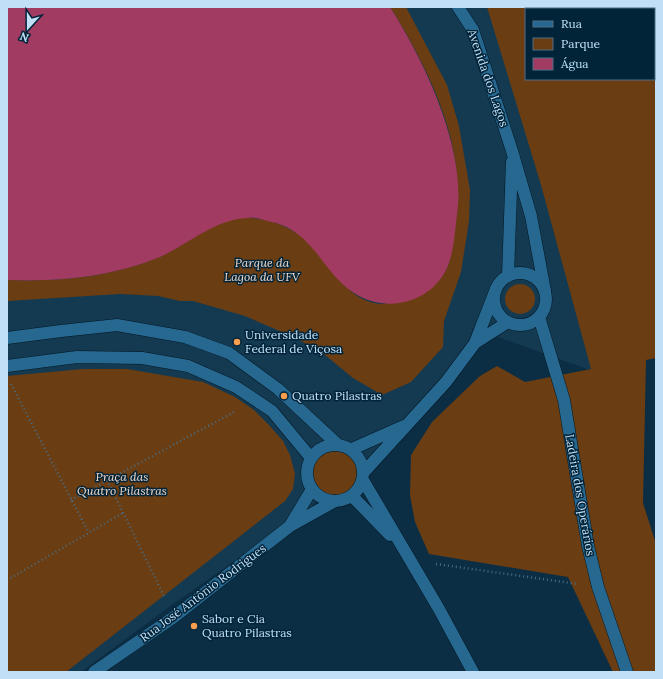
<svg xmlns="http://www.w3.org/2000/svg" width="663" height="679" viewBox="0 0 663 679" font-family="Lora,serif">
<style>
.built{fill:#143a52;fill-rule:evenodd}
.green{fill:#6a3d12;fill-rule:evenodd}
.water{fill:#a13b62}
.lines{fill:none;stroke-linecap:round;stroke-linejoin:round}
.tertiary-casing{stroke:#031622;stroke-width:13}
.secondary-casing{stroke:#031622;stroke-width:13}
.path{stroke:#4b6c82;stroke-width:2.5;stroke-dasharray:1 3;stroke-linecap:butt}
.tertiary{stroke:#276890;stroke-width:12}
.secondary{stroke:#276890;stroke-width:12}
.poi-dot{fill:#fa9f4e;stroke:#022439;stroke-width:1.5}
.labels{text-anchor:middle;stroke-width:3;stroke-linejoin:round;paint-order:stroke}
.street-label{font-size:12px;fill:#c1e0f7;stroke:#022439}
.park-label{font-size:12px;font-style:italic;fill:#f1dac9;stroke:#022439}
.poi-label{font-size:12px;fill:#c1e0f7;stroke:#022439;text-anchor:start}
</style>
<rect width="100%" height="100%" fill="#0c2e44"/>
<path class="built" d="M7 7H656V357L590 370 473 328 459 371 382 451 336 479 310 508 169 607 81 672H7ZM526 9H654V79H526Z"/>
<path class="green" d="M390 7H406L447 85 459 126 470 190 469 221 461 272 444 321 443 347 411 382 382 395 353 378 325 355 296 338 245 316 193 301H180L158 296 120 294 7 301V280C58 282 112 277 159 257 188 245 217 215 251 218 271 219 291 227 307 241 330 262 345 302 382 304 391 304 406 295 415 292 421 289 431 287 436 283 453 269 453 241 454 221 455 204 458 184 456 167 450 113 419 52 390 7Z
M487 7H656V358L646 360 643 503 656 544V672H613L568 577 429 554 415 522 410 495 411 455 432 422 480 376 497 366 525 382 591 369 541 185ZM526 9H654V79H526Z
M505 299a15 15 0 1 1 30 0a15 15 0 1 1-30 0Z
M83 369H127L203 382 235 397 254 410 269 425 283 441 290 455 295 474 293 489 285 501 66 672H7V376Z
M311 473a24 24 0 1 1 48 0a24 24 0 1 1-48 0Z"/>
<path class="water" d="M7 7H390C424 60 467 150 457 214 455 231 454 252 447 268 431 303 386 314 354 293 320 271 314 229 267 221 261 219 254 217 248 218 215 219 189 244 160 257 112 277 58 282 7 280Z"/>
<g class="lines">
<g class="tertiary-casing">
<path id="tertiary" d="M458 7 473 30 512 151 531 216 545 291
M508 276 512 162
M291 524 312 489
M94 672 174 617 290 526 335 501"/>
</g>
<g class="secondary-casing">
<path id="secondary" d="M494 299a26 26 0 1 1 52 0a26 26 0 1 1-52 0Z
M539 317 564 400 588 546 598 587 627 672
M7 338 61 331 117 325 185 337 229 353 278 389 337 444
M475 343 508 322
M7 366 77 357 142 358 188 366 236 387 272 411 311 458
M307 473a28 28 0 1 1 56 0a28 28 0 1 1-56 0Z
M352 449 404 426
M364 472 446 382 475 343 496 289
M363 480 439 609 473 672
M352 496 390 535"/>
</g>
<path class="path" d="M11 384 89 533
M107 480 165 598
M71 500 236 411
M436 564 578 584
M7 580 123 513"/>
<use href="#tertiary" class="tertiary"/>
<use href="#secondary" class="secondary"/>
</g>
<g class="poi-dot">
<circle cx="237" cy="342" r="4"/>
<circle cx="284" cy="396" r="4"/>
<circle cx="194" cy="626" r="4"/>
</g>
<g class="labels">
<g class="street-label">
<text transform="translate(488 78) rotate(71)" y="4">Avenida dos Lagos</text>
<text transform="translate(580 495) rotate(80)" y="4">Ladeira dos Operários</text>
<text transform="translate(203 593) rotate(-37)" y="4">Rua José Antônio Rodrigues</text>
</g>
<g class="park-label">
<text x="262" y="267">Parque da<tspan x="262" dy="14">Lagoa da UFV</tspan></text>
<text x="122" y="481">Praça das<tspan x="122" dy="14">Quatro Pilastras</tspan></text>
</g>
<g class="poi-label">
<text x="245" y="339">Universidade<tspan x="245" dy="14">Federal de Viçosa</tspan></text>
<text x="292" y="400">Quatro Pilastras</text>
<text x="202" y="623">Sabor e Cia<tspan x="202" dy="14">Quatro Pilastras</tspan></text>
</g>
</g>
<rect width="663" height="679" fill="none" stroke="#c1e0f7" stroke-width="16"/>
<rect x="525" y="8" width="130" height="72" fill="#022439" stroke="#4e6f85"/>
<rect x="533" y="21" width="20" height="6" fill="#276890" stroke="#4e6f85"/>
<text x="561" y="28" font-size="12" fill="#c1e0f7">Rua</text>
<rect x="533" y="38" width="20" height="12" fill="#6a3d12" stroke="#4e6f85"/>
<text x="561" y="48" font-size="12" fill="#c1e0f7">Parque</text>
<rect x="533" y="58" width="20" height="12" fill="#a13b62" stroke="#4e6f85"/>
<text x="561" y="68" font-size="12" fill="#c1e0f7">Água</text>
<g transform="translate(28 28) rotate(201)" stroke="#022439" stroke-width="3" paint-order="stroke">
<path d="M0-3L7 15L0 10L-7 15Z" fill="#c1e0f7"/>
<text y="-6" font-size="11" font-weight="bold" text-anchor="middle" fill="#c1e0f7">N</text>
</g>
</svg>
